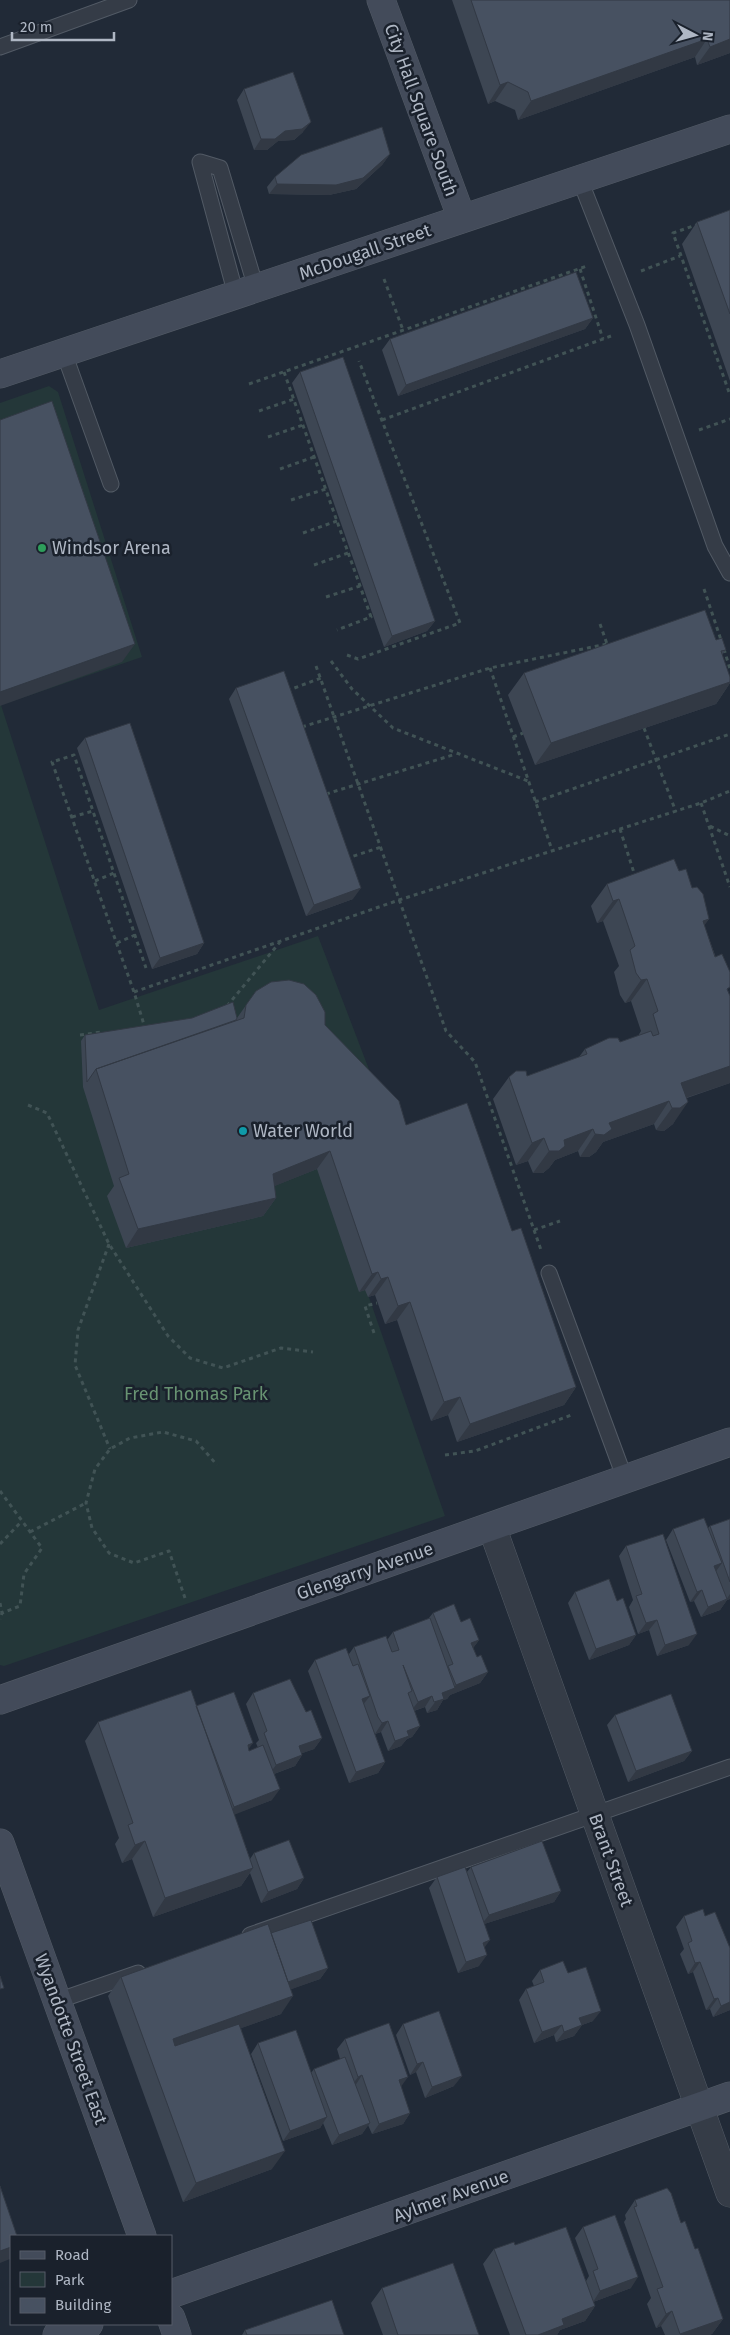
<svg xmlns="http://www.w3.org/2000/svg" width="730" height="2335" viewBox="0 0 730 2335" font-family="'Fira Sans',sans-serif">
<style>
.green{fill:#243739}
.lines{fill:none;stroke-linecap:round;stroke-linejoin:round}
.lane-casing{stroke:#525a65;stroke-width:17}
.street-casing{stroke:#525a65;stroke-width:29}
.secondary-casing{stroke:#525a65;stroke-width:29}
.path{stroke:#415355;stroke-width:3;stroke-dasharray:4 4;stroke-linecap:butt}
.lane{stroke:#353c47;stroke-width:15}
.street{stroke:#353c47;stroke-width:28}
.secondary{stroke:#434b5a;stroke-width:28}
.wall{fill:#3d4653}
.shaded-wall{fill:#323944}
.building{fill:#475161;stroke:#323944}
.leisure-dot{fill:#2e9e5b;stroke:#1a212c;stroke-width:2}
.culture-dot{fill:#0f9aa8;stroke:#1a212c;stroke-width:2}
.labels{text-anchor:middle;stroke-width:5;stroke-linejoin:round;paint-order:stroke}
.street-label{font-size:18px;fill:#afb7c4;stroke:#1a212c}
.poi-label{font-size:18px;fill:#afb7c4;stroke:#1a212c;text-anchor:start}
.park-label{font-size:18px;fill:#689372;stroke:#1a212c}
</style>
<rect width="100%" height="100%" fill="#212a37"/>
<path class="green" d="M49 386 58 392 142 657 1 705 99 1010 318 936 396 1140 323 1165 445 1516 4 1666 0 1665V403Z"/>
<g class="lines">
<g class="lane-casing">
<path id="lane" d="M0 47 129 0
M580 180 637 325 715 546 730 573
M236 295 200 162 220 168 256 288
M64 353 111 484
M549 1273 625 1479
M250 1935 730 1767
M57 2001 138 1973"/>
</g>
<g class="street-casing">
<path id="street" d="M492 1527 730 2193"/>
</g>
<g class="secondary-casing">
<path id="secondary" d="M381 0 462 219
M0 374 730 129
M0 1700 730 1442
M0 1843 142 2236
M171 2294 730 2096
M171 2318 177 2335
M57 2335 89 2324"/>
</g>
<path class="path" d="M699 224 673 233 730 395
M580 269 603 339
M641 271 680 256
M384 279 403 330
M284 372 371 617 337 630
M249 384 587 266
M259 411 294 399
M382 420 611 336
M699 430 730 419
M268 437 303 425
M280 469 314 457
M291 500 326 489
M303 533 337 521
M314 565 348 553
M704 589 721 640
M326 597 360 586
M600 624 607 644
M724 649 730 669
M347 655 358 659 460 623 359 361
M331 661 352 689 393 728 528 781
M316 666 446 1031 475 1062 534 1230 560 1221
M490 668 552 850
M290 692 289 690 321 678
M302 727 490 668 607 644
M644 728 676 812
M513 737 523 733
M326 794 456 754
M535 802 730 734
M701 803 730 887
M72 817 93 811
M710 826 730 836
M620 829 635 876
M347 856 348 858 381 847
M95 881 114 873
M117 943 135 935
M134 992 399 900 701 803 730 791
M227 1006 280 942
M143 1028H145L134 992 52 762 74 755 146 968
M80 1035 102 1032
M28 1105 47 1113 109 1244 168 1336 190 1358 223 1368 281 1348 313 1352
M534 1230 541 1250
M109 1244 78 1330 75 1365 110 1449
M374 1333 365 1306 377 1303
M445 1455 475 1451 574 1414
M0 1491 42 1548 24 1574 20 1606 2 1613 0 1619
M30 1532 86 1503
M0 1544 22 1521
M185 1598 169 1551 134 1563 109 1553 92 1528 86 1503 95 1469 110 1449 130 1438 163 1432 196 1441 217 1465
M0 1603 2 1613"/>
<use href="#lane" class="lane"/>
<use href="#street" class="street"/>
<use href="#secondary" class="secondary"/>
</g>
<path class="wall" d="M452 0H730V53L697 65 695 57 518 120 515 110 495 101 488 104Z
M244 89 303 132 294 140 278 141 267 150H254L237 100Z
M390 154 382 165 356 189 329 195 269 194 267 187 275 177Z
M730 210V381L682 244 697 222Z
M593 318 585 329 398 396 382 350 390 339Z
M300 372 435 621 427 631 384 647 292 383Z
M716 640 726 650 722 655 730 677V683L716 704 535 765 508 695 524 673Z
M236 688 353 899 306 916 229 699Z
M85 738 204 943 197 954 152 969 77 748Z
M679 871 692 888 709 919 704 925 730 996V1083L687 1098 673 1124 664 1131 656 1130 654 1124 603 1142 596 1152 589 1157H580L578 1151 555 1160 549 1168 543 1173H533L528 1161 516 1165 493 1099 509 1077 527 1076 579 1057 585 1049 620 1042 638 1036 641 1031 631 1001 625 1003 620 995 614 972 619 966 603 921 597 923 591 906 607 884Z
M256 991 325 1025 406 1125 512 1231 576 1387 564 1405 457 1442 448 1415 431 1421 397 1320 385 1324 375 1295 368 1297 365 1290 359 1292 317 1169 274 1186 276 1198 263 1216 126 1248 107 1196 114 1186 83 1087 81 1041 85 1035 237 1018Z
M730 1519V1599L727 1600 720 1610 701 1617 694 1601 690 1602 666 1540 673 1529 708 1528 710 1526Z
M626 1546 689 1645 657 1656 649 1630 638 1634 629 1607 633 1600 619 1556Z
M575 1592 617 1601 636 1635 629 1645 589 1660 568 1603Z
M433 1613 461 1622 479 1640 473 1648 477 1657 488 1672 480 1683 450 1695 447 1699 443 1700 437 1710 427 1713 425 1707 414 1711 420 1726 412 1737 407 1739 401 1746 388 1751 381 1732 375 1734 385 1762 378 1773 349 1783 308 1671 315 1660 349 1654 354 1647 387 1640 393 1632 428 1619Z
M253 1693 306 1712 322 1738 314 1749 302 1753V1755L295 1766 274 1774 272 1800 234 1814 250 1859 254 1853 304 1878 297 1889 261 1903 250 1873 241 1886 153 1917 132 1859 122 1863 115 1844 119 1838 85 1741 98 1722 196 1706 249 1749V1751L258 1748 256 1743 259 1740 246 1704Z
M615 1715 692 1751 684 1761 628 1782 607 1725Z
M471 1867 561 1891 554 1902 484 1924V1948L479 1966 458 1973 429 1888 437 1877 466 1873Z
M684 1916H705L729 1947 730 1946V2010L713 2017 710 2009 706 2010 693 1972 688 1974 680 1954 684 1949 676 1927Z
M271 1933 328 1968 320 1979 291 1989 281 2014 241 2028 272 2169 183 2202 108 1996 121 1977Z
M540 1970 568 1973 593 2021 582 2025 574 2036 556 2042 554 2035 534 2043 519 2000 526 1989 534 1986 532 1981Z
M403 2024 454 2086 425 2098 416 2072 410 2075 396 2035Z
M345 2039 401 2087 410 2113 403 2124 372 2134 368 2125 362 2134 332 2145 323 2123 320 2128 283 2141 251 2054 258 2043 311 2073 314 2069 340 2059 337 2049Z
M635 2200 681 2223 695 2249 723 2319 712 2334 709 2335H665L661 2326 656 2328 647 2304 651 2298 624 2222 626 2219 625 2215Z
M583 2227 631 2288 593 2302 595 2306 585 2321 560 2330 557 2335H510L483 2264 494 2249 586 2281 589 2276 575 2238Z
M382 2288 479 2335H383L371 2303Z
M245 2330 344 2335H242Z"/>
<path class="shaded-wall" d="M707 39 695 57 518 120 531 101Z
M730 39V53L697 65 710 47Z
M508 82 495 101 488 104 500 85Z
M311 122 303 132 294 140 278 141 267 150H254L261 139Z
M390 154 382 165 356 189 329 195 269 194 277 184Z
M593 318 585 329 398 396 406 385Z
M435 621 427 631 384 647 392 636Z
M135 644 122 662 0 706V692Z
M730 682V683L716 704 535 765 551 743Z
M361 888 353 899 306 916 314 905Z
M619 899 603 921 597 923 613 901Z
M709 919 693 941 703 921Z
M204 943 197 954 152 969 160 958Z
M647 979 631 1001 625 1003 641 980Z
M730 1066V1083L670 1103 669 1101 654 1124 603 1142 596 1152 589 1157H580L595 1134 609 1123 681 1083Z
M688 1102 673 1124 664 1131 656 1130 672 1108Z
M593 1129 578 1151 555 1160 549 1168 543 1173H533L549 1151 564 1140Z
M544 1138 528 1161 516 1165 532 1143Z
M330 1151 317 1169 260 1192 273 1174Z
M276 1198 263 1216 126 1248 138 1229Z
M378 1272 365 1290 359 1292 372 1274Z
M388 1277 375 1295 368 1297 381 1279Z
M410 1302 397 1320 385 1324 398 1306Z
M576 1387 564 1405 457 1442 470 1424Z
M460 1397 448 1415 431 1421 444 1402Z
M722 1563 714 1574V1566Z
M702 1590 694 1601 690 1602 697 1592Z
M730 1594V1599L727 1600 720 1610 701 1617 708 1607 726 1600Z
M657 1620 649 1630 638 1634 646 1623Z
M697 1634 689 1645 657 1656 665 1645Z
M636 1635 629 1645 589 1660 596 1649Z
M479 1640 471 1651V1643Z
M488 1672 480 1683 450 1695 447 1699 443 1700 437 1710 427 1713 442 1693 453 1688 456 1685Z
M370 1696 362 1706V1699Z
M432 1696 425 1707 410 1712 418 1702Z
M388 1721 381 1732 375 1734 382 1723Z
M420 1726 412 1737 407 1739 401 1746 388 1751 395 1741 407 1731Z
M322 1738 314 1749 292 1757 299 1746Z
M253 1743 245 1754 248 1745Z
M692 1751 684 1761 628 1782 636 1771Z
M302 1755 295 1766 268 1776 276 1765Z
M385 1762 378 1773 349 1783 356 1772Z
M280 1789 272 1800 226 1818 234 1807Z
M145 1841 132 1859 122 1863 135 1845Z
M253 1868 241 1886 153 1917 165 1898Z
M304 1878 297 1889 261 1903 268 1892Z
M561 1891 554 1902 481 1925 489 1915Z
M490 1940 482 1951 483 1943Z
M487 1955 479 1966 458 1973 466 1962Z
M700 1962 693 1972 688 1974 695 1963Z
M328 1968 320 1979 278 1994 286 1983Z
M293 1996 281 2014 160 2057 173 2039Z
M718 1998 710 2009 706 2010 714 1999Z
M730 2002V2010L713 2017 721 2006Z
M601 2011 593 2021 582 2025 574 2036 556 2042 564 2032 579 2018Z
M562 2025 554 2035 534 2043 542 2032Z
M423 2062 416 2072 410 2075 417 2064Z
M362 2075 355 2086 350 2088 358 2077Z
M462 2076 454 2086 425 2098 432 2087Z
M408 2077 400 2088 399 2080Z
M410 2113 403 2124 372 2134 379 2124Z
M327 2117 320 2128 283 2141 290 2131Z
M370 2123 362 2134 332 2145 339 2135Z
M285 2151 272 2169 183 2202 196 2183Z
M11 2247V2257L10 2259 0 2263V2251Z
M638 2277 631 2288 593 2302 600 2291Z
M595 2306 585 2321 560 2330 557 2335H538L562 2319Z
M672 2311 661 2326 656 2328 666 2314Z
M723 2319 712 2334 709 2335H680V2334Z"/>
<path class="building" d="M471 0H730V39L710 47 707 39 531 101 528 92 508 82 500 85Z
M293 72 311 122 302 129 285 131 275 139H261L244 89Z
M382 127 390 154 363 178 336 185 277 184 275 177 301 155Z
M730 210V314L697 222Z
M576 272 593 318 406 385 390 339Z
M343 357 435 621 392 636 300 372Z
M52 401 135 644 0 692V420Z
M705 610 716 640 722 638 726 650 721 651 730 677V682L551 743 524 673Z
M284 671 361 888 314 905 236 688Z
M130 723 204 943 160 958 85 738Z
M674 859 679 871 686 869 692 888 697 887 703 894 709 919 703 921 715 957 722 954 730 972V987L727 989 730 996V1066L681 1083 688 1102 680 1108H672L669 1101 609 1123 612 1129 604 1135 595 1134 593 1129 564 1140 565 1146 559 1151H549L544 1138 532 1143 509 1077 516 1071H526L527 1076 587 1054 585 1049 609 1038H618L620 1042 651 1031 653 1036 659 1034 653 1014 658 1011 647 979 641 980 636 973 630 950 635 946 619 899 613 901 607 884Z
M289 980 304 984 316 995 325 1012V1025L399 1101 406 1125 467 1103 512 1231 521 1228 576 1387 470 1424 460 1397 444 1402 410 1302 398 1306 388 1277 381 1279 378 1272 372 1274 330 1151 273 1174 276 1198 138 1229 119 1178 129 1174 96 1069 244 1018 246 1005 256 991 271 982Z
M233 1002 237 1018 236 1020 96 1069 87 1082 85 1035 192 1018Z
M704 1518 722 1563 714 1566 727 1599 708 1607 702 1590 697 1592 673 1529Z
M730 1519V1582L710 1526Z
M663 1534 697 1634 665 1645 657 1620 646 1623 636 1596 642 1594 626 1546Z
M609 1579 617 1601 623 1598 636 1635 596 1649 575 1592Z
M454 1604 461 1622 470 1618 479 1640 471 1643 477 1657 481 1655 488 1672 456 1685 448 1666 453 1664 433 1613Z
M430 1618 455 1688 442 1693 444 1699 434 1702 432 1696 418 1702 403 1665 412 1691 408 1693 420 1726 407 1731 409 1736 395 1741 388 1721 382 1723 378 1717 354 1647 386 1636 392 1652 399 1650 393 1632Z
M346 1648 353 1666 358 1664 370 1696 362 1699 385 1762 356 1772 315 1660Z
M290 1679 306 1712 311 1710 322 1738 299 1746 302 1755 276 1765 264 1733 267 1731 253 1693Z
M191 1690 253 1868 165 1898 145 1841 135 1845 128 1825 133 1823 98 1722Z
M234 1692 253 1743 248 1745 249 1751 263 1745 280 1789 234 1807 196 1706Z
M671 1694 692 1751 636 1771 615 1715Z
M289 1840 304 1878 268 1892 254 1853Z
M542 1841 561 1891 489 1915 471 1867Z
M465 1867 490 1940 483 1943 487 1955 466 1962 437 1877Z
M703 1909 705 1916 715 1912 730 1948V2002L721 2006 718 1998 714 1999 700 1962 695 1963 688 1943 692 1941 684 1916Z
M311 1920 328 1968 288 1982 271 1933Z
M268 1924 293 1996 173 2039 175 2046 239 2024 285 2151 196 2183 121 1977Z
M563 1961 568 1973 586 1967 601 2011 579 2018 582 2025 564 2032 562 2025 542 2032 526 1989 544 1982 540 1970Z
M0 1976 4 1988 0 1989Z
M439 2011 462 2076 432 2087 423 2062 417 2064 403 2024Z
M389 2023 408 2077 399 2080 410 2113 379 2124 362 2075 358 2077 345 2039Z
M296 2030 327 2117 290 2131 258 2043Z
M345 2057 370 2123 339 2135 314 2069Z
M0 2186 17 2236H11V2247L0 2251Z
M667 2188 671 2193 681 2223 685 2221 695 2249 698 2248 723 2319 680 2334 672 2311 666 2314 657 2289 663 2287 634 2207 637 2206 635 2200Z
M615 2215 638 2277 600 2291 593 2271 598 2269 583 2227Z
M566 2227 595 2306 562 2319 564 2325 538 2335H526L494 2249 514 2242 515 2245Z
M453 2263 479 2335H398L382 2288Z
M332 2300 344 2335H247L245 2330Z"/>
<circle class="leisure-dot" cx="42" cy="548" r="5"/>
<circle class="culture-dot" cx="243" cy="1131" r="5"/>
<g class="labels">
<g class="street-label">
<text transform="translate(421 110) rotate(70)" y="6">City Hall Square South</text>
<text transform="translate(365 252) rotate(-19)" y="6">McDougall Street</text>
<text transform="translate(365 1571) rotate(-19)" y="6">Glengarry Avenue</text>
<text transform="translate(611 1860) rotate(70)" y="6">Brant Street</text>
<text transform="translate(71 2039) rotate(70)" y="6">Wyandotte Street East</text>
<text transform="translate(451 2196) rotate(-20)" y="6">Aylmer Avenue</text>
</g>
<g class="poi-label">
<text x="52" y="554">Windsor Arena</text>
<text x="253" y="1137">Water World</text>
</g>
<g class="park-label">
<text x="196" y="1400">Fred Thomas Park</text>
</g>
</g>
<rect x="10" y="2235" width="162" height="90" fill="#1a212c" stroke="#565d69"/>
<rect x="20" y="2251" width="25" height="8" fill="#434b5a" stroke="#565d69"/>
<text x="55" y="2260" font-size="15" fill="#afb7c4">Road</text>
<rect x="20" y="2272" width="25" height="15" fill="#243739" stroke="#565d69"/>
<text x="55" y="2285" font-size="15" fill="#afb7c4">Park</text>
<rect x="20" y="2298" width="25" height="15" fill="#475161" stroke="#565d69"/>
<text x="55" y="2310" font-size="15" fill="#afb7c4">Building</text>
<g transform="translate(695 35) rotate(96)" stroke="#1a212c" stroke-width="4" paint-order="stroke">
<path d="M0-4L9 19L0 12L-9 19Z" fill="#afb7c4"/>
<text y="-8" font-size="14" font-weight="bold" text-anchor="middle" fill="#afb7c4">N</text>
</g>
<path d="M12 32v8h102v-8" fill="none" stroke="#afb7c4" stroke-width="2.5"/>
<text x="20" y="32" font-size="15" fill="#afb7c4" stroke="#1a212c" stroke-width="4" paint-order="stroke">20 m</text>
</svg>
